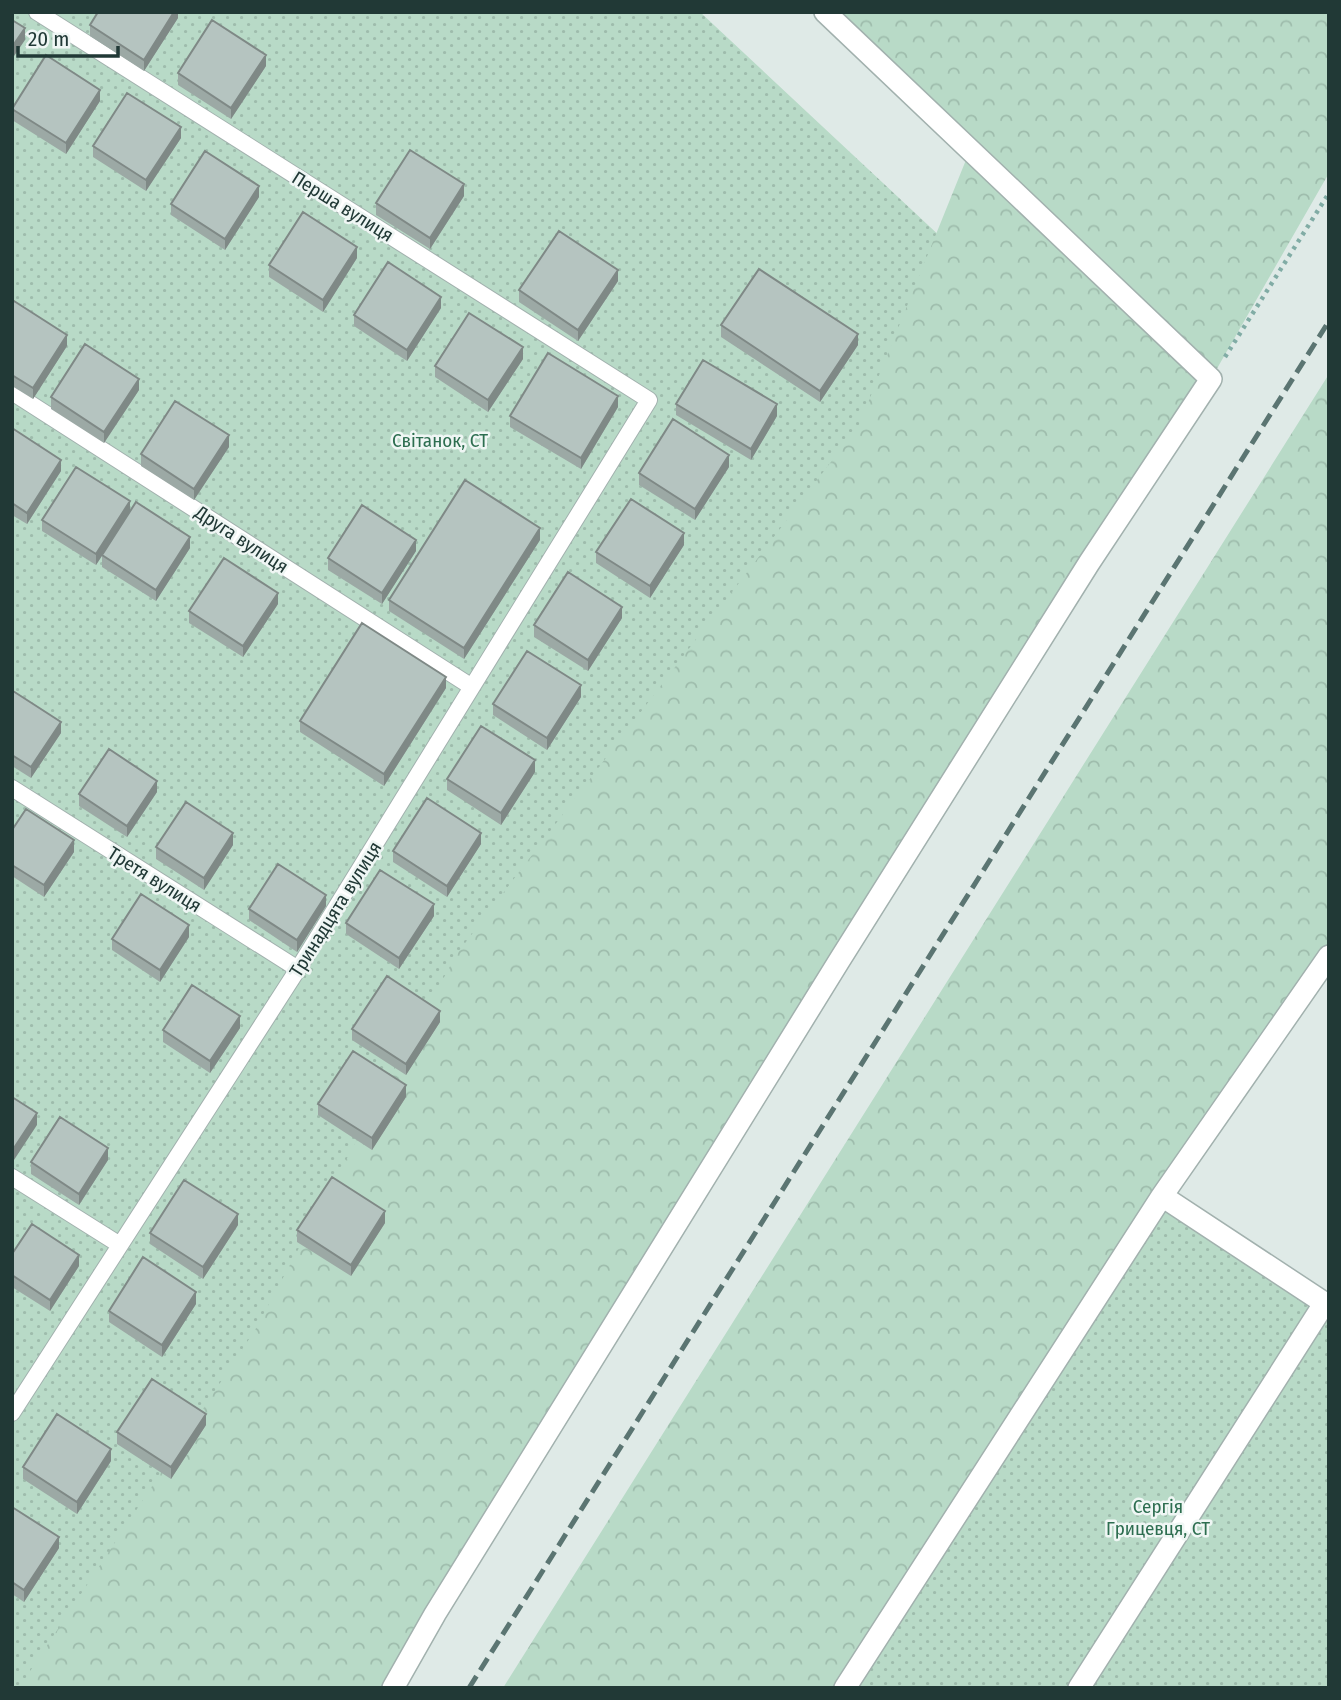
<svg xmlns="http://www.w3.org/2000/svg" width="1341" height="1700" viewBox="0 0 1341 1700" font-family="'Fira Sans Condensed',sans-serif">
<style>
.green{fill:url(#green-dots)}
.forest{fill:url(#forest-crowns)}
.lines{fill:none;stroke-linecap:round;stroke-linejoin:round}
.service-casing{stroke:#a2b1ae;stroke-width:18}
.minor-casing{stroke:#a2b1ae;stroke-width:24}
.path{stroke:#81aca5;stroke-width:4.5;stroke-dasharray:3.5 5;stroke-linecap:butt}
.service{stroke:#fff;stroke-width:16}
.minor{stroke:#fff;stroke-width:21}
.rail{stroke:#5b7572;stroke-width:5;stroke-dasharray:14 7;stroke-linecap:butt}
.wall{fill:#9ca9a5}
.shaded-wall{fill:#7f8986}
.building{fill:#b5c4c0;stroke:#7f8986;stroke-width:2}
.labels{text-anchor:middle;stroke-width:5;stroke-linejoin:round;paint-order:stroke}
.street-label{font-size:19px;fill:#213936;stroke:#eff6f4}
.park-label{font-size:19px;fill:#2d6e50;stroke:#eff6f4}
</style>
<defs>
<pattern id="green-dots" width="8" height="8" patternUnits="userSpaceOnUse" patternTransform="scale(1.75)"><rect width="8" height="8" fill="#b8dac7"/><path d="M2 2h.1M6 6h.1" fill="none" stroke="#9ebcac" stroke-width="1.8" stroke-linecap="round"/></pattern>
<pattern id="forest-crowns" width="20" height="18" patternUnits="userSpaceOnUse" patternTransform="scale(1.75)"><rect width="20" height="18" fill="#b8dac7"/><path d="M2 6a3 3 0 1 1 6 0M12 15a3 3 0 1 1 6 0" fill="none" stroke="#9ebcac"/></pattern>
</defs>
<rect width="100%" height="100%" fill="#dfeae7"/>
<path class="green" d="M12 12H700L1035 325 108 1688H12Z
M1162 1196 1329 1295V1688H845Z"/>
<path class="forest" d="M825 12H1329V173L1211 379 619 1315 406 1688H19L255 1330 456 955 859 425 970 150Z
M1329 374V962L849 1688H503Z"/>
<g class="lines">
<g class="service-casing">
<path id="service" d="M12 392 472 687
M12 788 298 969
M12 1177 120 1245
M12 1413 298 969 649 400 37 12"/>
</g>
<g class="minor-casing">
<path id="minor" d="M1162 1196 1329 1306
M393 1688 435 1614 839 961 1089 563 1211 379 825 12
M845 1688 1162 1196 1329 956
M1079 1688 1324 1304"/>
</g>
<path class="path" d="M1225 357 1329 193"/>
<use href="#service" class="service"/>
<use href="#minor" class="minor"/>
<path class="rail" d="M469 1688 1329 321"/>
</g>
<path class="wall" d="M178 12V18L144 71 90 36V25Z
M266 66 231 119 178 85V73Z
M100 101 66 154 12 120V108Z
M181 138 146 191 93 157V146Z
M464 196 430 249 376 215V203Z
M259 197 225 250 171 215V204Z
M357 258 323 312 269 277V265Z
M618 281 578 341 519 302V290Z
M12 303 67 346 33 399 12 386Z
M441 308 407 361 354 326V315Z
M721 325 858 345 820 402 721 337Z
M523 359 488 412 435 377V366Z
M139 390 104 443 51 409V397Z
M676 404 777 416 751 460 676 415Z
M618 407 581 469 510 427V416Z
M12 428 61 471 27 524 12 515Z
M229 447 194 500 141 466V454Z
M729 467 695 520 639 485V473Z
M130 512 190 548 156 601 102 567V556L96 565 42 531V520Z
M540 540 464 659 389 611V600Z
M684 545 650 598 596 563V552Z
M416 551 382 604 328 570V558Z
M278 604 243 657 189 623V611Z
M622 618 588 671 534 637V625Z
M446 688 384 786 300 732V721Z
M12 692 61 733 31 778 12 766Z
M581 697 547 750 493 715V704Z
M535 772 501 825 447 790V779Z
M157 792 127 837 79 806V794Z
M12 830 74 852 44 897 12 876Z
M481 844 447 897 393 862V851Z
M233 845 204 890 156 859V847Z
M326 906 297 952 249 920V909Z
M434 916 399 969 346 934V923Z
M189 937 160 982 112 950V939Z
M440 1022 406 1075 352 1040V1029Z
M240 1028 210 1073 163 1042V1030Z
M406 1097 372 1150 318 1115V1104Z
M108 1160 79 1205 31 1174V1162Z
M385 1223 351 1276 297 1242V1230Z
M238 1225 203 1279 150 1244V1233Z
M12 1254 79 1266 50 1311 12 1287Z
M196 1304 162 1357 109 1322V1311Z
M206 1425 171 1479 117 1444V1432Z
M111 1461 77 1514 23 1479V1467Z
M12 1507 59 1548 24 1602 12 1594Z"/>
<path class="shaded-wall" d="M174 12H178V18L144 71V60Z
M25 28V40L12 59V47Z
M266 55V66L231 119V108Z
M100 90V101L66 154V143Z
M181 127V138L146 191V180Z
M464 184V196L430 249V238Z
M259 186V197L225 250V239Z
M357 247V258L323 312V300Z
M618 270V281L578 341V330Z
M441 297V308L407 361V350Z
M858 334V345L820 402V391Z
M67 335V346L33 399V388Z
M523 347V359L488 412V400Z
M139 379V390L104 443V432Z
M618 396V407L581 469V458Z
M777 404V416L751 460V449Z
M229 435V447L194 500V489Z
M729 455V467L695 520V509Z
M61 460V471L27 524V513Z
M130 501V512L96 565V554Z
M540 528V540L464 659V648Z
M684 533V545L650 598V586Z
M190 537V548L156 601V590Z
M416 540V551L382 604V593Z
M278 593V604L243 657V646Z
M622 607V618L588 671V660Z
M446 677V688L384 786V774Z
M581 685V697L547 750V738Z
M61 722V733L31 778V767Z
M535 760V772L501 825V813Z
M157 781V792L127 837V826Z
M233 833V845L204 890V878Z
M481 833V844L447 897V886Z
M74 840V852L44 897V885Z
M326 895V906L297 952V940Z
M434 904V916L399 969V958Z
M189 925V937L160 982V970Z
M440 1011V1022L406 1075V1064Z
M240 1016V1028L210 1073V1061Z
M406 1085V1097L372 1150V1138Z
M37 1113V1125L12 1163V1151Z
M108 1148V1160L79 1205V1194Z
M385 1211V1223L351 1276V1265Z
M238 1214V1225L203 1279V1267Z
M79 1255V1266L50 1311V1300Z
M196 1292V1304L162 1357V1345Z
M206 1414V1425L171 1479V1467Z
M111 1449V1461L77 1514V1502Z
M59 1537V1548L24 1602V1590Z
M14 1605V1616L12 1619V1608Z"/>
<path class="building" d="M98 12H174L144 60 90 25Z
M12 20 25 28 12 47Z
M212 20 266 55 231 108 178 73Z
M46 55 100 90 66 143 12 109Z
M127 93 181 127 146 180 93 146Z
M410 150 464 184 430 238 376 203Z
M205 151 259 186 225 239 171 204Z
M303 212 357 247 323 300 269 265Z
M559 231 618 270 578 330 519 290Z
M388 262 441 297 407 350 354 315Z
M759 269 858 334 820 391 721 325Z
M14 301 67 335 33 388 12 375V303Z
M469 313 523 347 488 400 435 366Z
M85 344 139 379 104 432 51 397Z
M548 353 618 396 581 458 510 416Z
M703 360 777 404 751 449 676 404Z
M175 401 229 435 194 489 141 454Z
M673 419 729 455 695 509 639 473Z
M12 428 61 460 27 513 12 503Z
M76 467 130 501 96 554 42 520Z
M465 480 540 528 464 648 389 600Z
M631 499 684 533 650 586 596 552Z
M136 502 190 537 156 590 102 555Z
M362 505 416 540 382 593 328 558Z
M224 558 278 593 243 646 189 611Z
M568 572 622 607 588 660 534 625Z
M362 623 446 677 384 774 300 721Z
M527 651 581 685 547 738 493 704Z
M13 691 61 722 31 767 12 755Z
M481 726 535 760 501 813 447 779Z
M109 749 157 781 127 826 79 794Z
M427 798 481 833 447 886 393 851Z
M186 802 233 833 204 878 156 847Z
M26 809 74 840 44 885 12 865V830Z
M278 864 326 895 297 940 249 909Z
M380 870 434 904 399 958 346 923Z
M141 894 189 925 160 970 112 939Z
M387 976 440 1011 406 1064 352 1029Z
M192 985 240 1016 210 1061 163 1030Z
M353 1051 406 1085 372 1138 318 1104Z
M12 1097 37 1113 12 1151Z
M60 1117 108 1148 79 1194 31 1162Z
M332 1177 385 1211 351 1265 297 1230Z
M184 1180 238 1214 203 1267 150 1233Z
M32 1224 79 1255 50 1300 12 1275V1254Z
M143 1257 196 1292 162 1345 109 1311Z
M152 1379 206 1414 171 1467 117 1432Z
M57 1414 111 1449 77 1502 23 1467Z
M12 1507 59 1537 24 1590 12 1582Z"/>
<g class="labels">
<g class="street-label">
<text transform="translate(343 206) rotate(32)" y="7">Перша вулиця</text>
<text transform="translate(242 539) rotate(33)" y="7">Друга вулиця</text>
<text transform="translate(155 879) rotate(32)" y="7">Третя вулиця</text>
<text transform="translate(335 909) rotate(-58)" y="7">Тринадцята вулиця</text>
</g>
<g class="park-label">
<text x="440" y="447">Світанок, СТ</text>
<text x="1158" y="1513">Сергія<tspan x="1158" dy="22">Грицевця, СТ</tspan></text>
</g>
</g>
<rect width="1341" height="1700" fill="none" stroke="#213936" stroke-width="28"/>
<path d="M18 46v10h100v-10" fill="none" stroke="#213936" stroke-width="3.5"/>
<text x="28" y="46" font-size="21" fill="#213936" stroke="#eff6f4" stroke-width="5" paint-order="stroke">20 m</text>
</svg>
